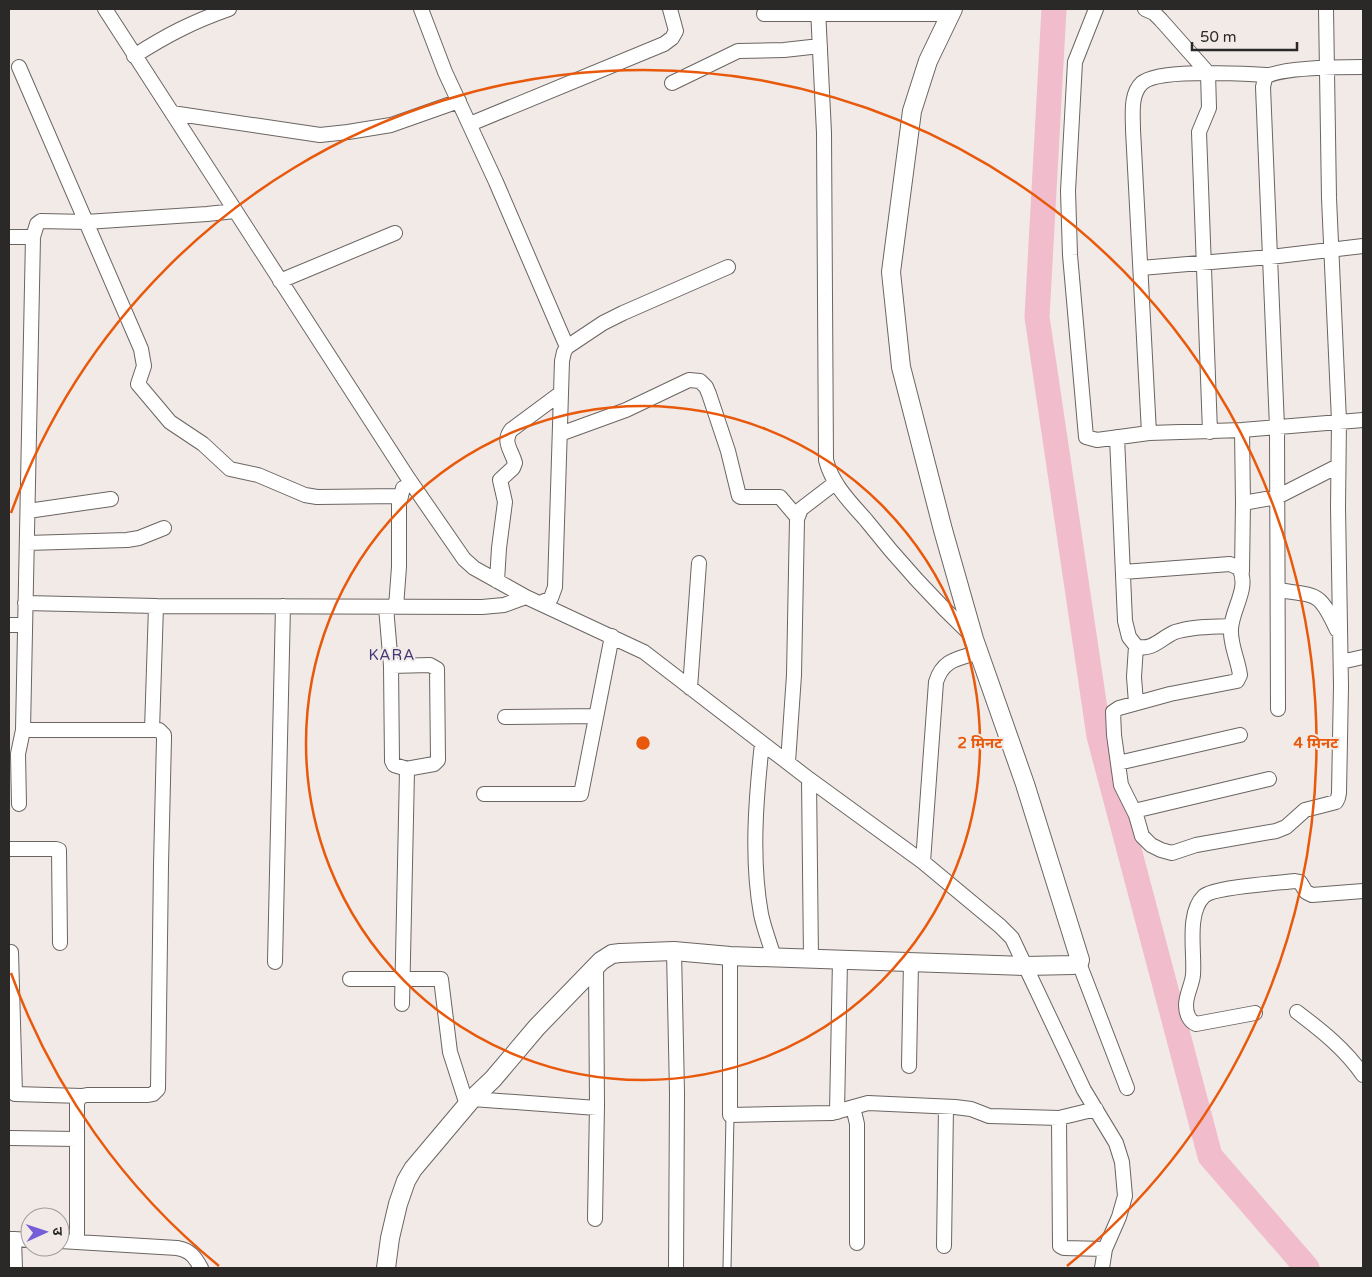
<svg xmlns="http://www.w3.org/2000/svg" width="1372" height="1277" viewBox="0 0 1372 1277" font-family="'Varela Round','Noto Sans Devanagari',sans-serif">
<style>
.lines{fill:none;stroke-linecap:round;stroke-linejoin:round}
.river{stroke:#f1bccc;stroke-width:25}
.service-casing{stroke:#6b6562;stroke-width:9}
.minor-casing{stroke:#6b6562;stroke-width:16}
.tertiary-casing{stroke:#6b6562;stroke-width:20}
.service{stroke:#fff;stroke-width:7}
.minor{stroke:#fff;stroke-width:14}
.tertiary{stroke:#fff;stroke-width:18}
.ring{fill:none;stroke:#e8590c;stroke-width:2.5}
.labels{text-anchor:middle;stroke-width:4;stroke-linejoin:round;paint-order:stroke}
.quarter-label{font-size:15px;letter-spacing:1px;fill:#433975;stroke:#f1eae7}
.centre{fill:#e8590c;stroke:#f1eae7;stroke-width:2.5}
.ring-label{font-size:15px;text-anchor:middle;font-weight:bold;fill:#e8590c;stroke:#f1eae7;stroke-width:4;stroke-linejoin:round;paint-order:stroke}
</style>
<rect width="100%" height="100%" fill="#f1eae7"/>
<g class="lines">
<path class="river" d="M1054 9 1037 317 1099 736 1210 1156 1307 1268"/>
<g class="service-casing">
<path id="service" d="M727 1268 730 1115"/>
</g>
<g class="minor-casing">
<path id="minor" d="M105 9 408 478 464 559 474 568 526 597 644 652 809 779 923 862 1000 926 1012 938 1084 1090 1116 1143 1122 1162 1125 1196 1119 1217 1105 1249 1102 1268
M421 9 445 72 496 182 567 347
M818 9 824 133 826 460C832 484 850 502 866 520 899 562 935 601 974 638
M1096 9 1075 62 1068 191 1070 255 1086 437 1097 440 1149 433 1242 430 1363 420
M1145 9 1154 13 1161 20 1208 73 1209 108 1199 132 1210 432
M764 14H950
M134 56C167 35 192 22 229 9
M19 67 141 349 144 366 138 384 170 422 203 444 230 469 258 475 305 495 317 497 400 496
M672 83 738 51 784 50 820 46
M172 113 320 135 348 132 391 125 459 101
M470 124 664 44 672 38 676 31 670 9
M9 237H33
M1141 268 1270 257 1363 246
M280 281 395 233
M1242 430 1243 503 1242 572
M1149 433 1133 130C1133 115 1130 94 1142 83 1159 68 1243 74 1268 75
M560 434 626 410 689 380 700 381 706 387 709 394 728 451 739 496 741 497H780L797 517
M1117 437 1125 621 1129 637 1136 646C1152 652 1162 637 1175 632 1193 626 1212 627 1231 626
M1243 503 1277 497 1338 466
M28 511 111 499
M27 543 127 540 139 538 164 528
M1123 572 1230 564 1239 568C1250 588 1232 608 1231 629 1230 645 1238 659 1240 675L1237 681 1170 694 1119 708 1113 712 1114 735 1121 785 1136 815 1142 836 1151 845 1161 850 1172 853 1196 845 1276 831 1286 827 1305 810 1336 802 1338 798 1339 793 1341 686 1338 507 1339 421 1329 198 1326 9
M497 581 499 548 505 502 500 480 513 468 515 463C512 451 502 442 511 430L561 393
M1278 590C1318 596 1319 591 1337 630
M25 603 156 606 482 607 504 605 526 597
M540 603 551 598 555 587 562 361 564 352 567 347 603 323 623 313 728 267
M386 607 391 666 392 761 394 765 404 768 407 771 402 1004
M396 607 399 567V504L403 488
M9 625H25
M1341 662 1363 657
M391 666 430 665 437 669 438 760 434 764 406 769
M690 688 699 563
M1136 703 1134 677 1136 646
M1278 709 1277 427 1263 87 1265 78C1275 67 1346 67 1363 67
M505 717 596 716
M152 730 156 606
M762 743C756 798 751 859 761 914 764 929 770 943 774 958
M788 762 794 675 797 519 801 509 835 483
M1118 763 1240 735
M809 779 811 959
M484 794H581L612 636
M19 804 18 754 23 730
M1134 811 1269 779
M9 849H56L59 850 60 943
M923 862 936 682C943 659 958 659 979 652
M674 951 677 1093 676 1268
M11 952 15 1094 82 1096
M730 956V1115L832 1113 868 1103 955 1107 971 1109 989 1116 1059 1118 1096 1109
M275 962 283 606
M1079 963 1127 1088
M350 979H441L450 1052 467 1105
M1297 1012C1322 1031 1345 1049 1363 1075
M1255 1013 1196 1024C1189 1021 1186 1013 1186 1005 1186 995 1192 985 1193 975 1195 953 1186 913 1204 896 1214 887 1278 883 1295 881L1300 882 1306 892 1312 895 1363 891
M909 1066 911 962
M472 1099 597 1108
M853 1107 857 1124V1243
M837 1112 840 960
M1059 1118 1060 1246 1064 1248 1105 1249
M9 1138 77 1139
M595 1219 597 1105 596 967
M9 1239H14L15 1268
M14 1239 30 1240
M60 1241 177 1248C190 1250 195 1257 201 1268
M77 1241V1101L82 1096 87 1095H148L153 1094 158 1089 161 865 164 739V735L159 730H23L33 237 37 224 41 221 86 222 207 214 235 211
M944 1246 946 1107"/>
</g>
<g class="tertiary-casing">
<path id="tertiary" d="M386 1268 390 1238 398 1204 406 1181 413 1169 472 1099 493 1079 537 1027 601 961 612 954 620 953 674 951 730 956 1025 966 1073 965 1079 963 1080 960 1025 784 974 639 943 530 901 367 891 272 912 111 928 61 953 9"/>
</g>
<use href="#service" class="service"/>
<use href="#minor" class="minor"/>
<use href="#tertiary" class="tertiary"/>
</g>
<g class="ring">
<circle cx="643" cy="743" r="337"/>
<path d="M219 1266A673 673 0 0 1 11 973M11 513A673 673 0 1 1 1067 1266"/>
</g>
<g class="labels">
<g class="quarter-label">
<text x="392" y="660">KARA</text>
</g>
</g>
<circle cx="643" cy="743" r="8" class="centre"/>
<g class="ring-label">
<text x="980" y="748">2 मिनट</text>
<text x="1316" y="748">4 मिनट</text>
</g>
<rect width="1372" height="1277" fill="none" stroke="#2b2927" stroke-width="20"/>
<g transform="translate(45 1232) rotate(87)"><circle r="24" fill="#f1eae7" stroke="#a29d9a"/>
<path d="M0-4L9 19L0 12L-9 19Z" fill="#765ed8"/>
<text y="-8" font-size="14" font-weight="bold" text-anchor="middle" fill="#2b2927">उ</text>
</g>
<path d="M1192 42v8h105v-8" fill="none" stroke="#2b2927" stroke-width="2.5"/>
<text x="1200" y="42" font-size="15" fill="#2b2927" stroke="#f1eae7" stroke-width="4" paint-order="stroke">50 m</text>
</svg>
